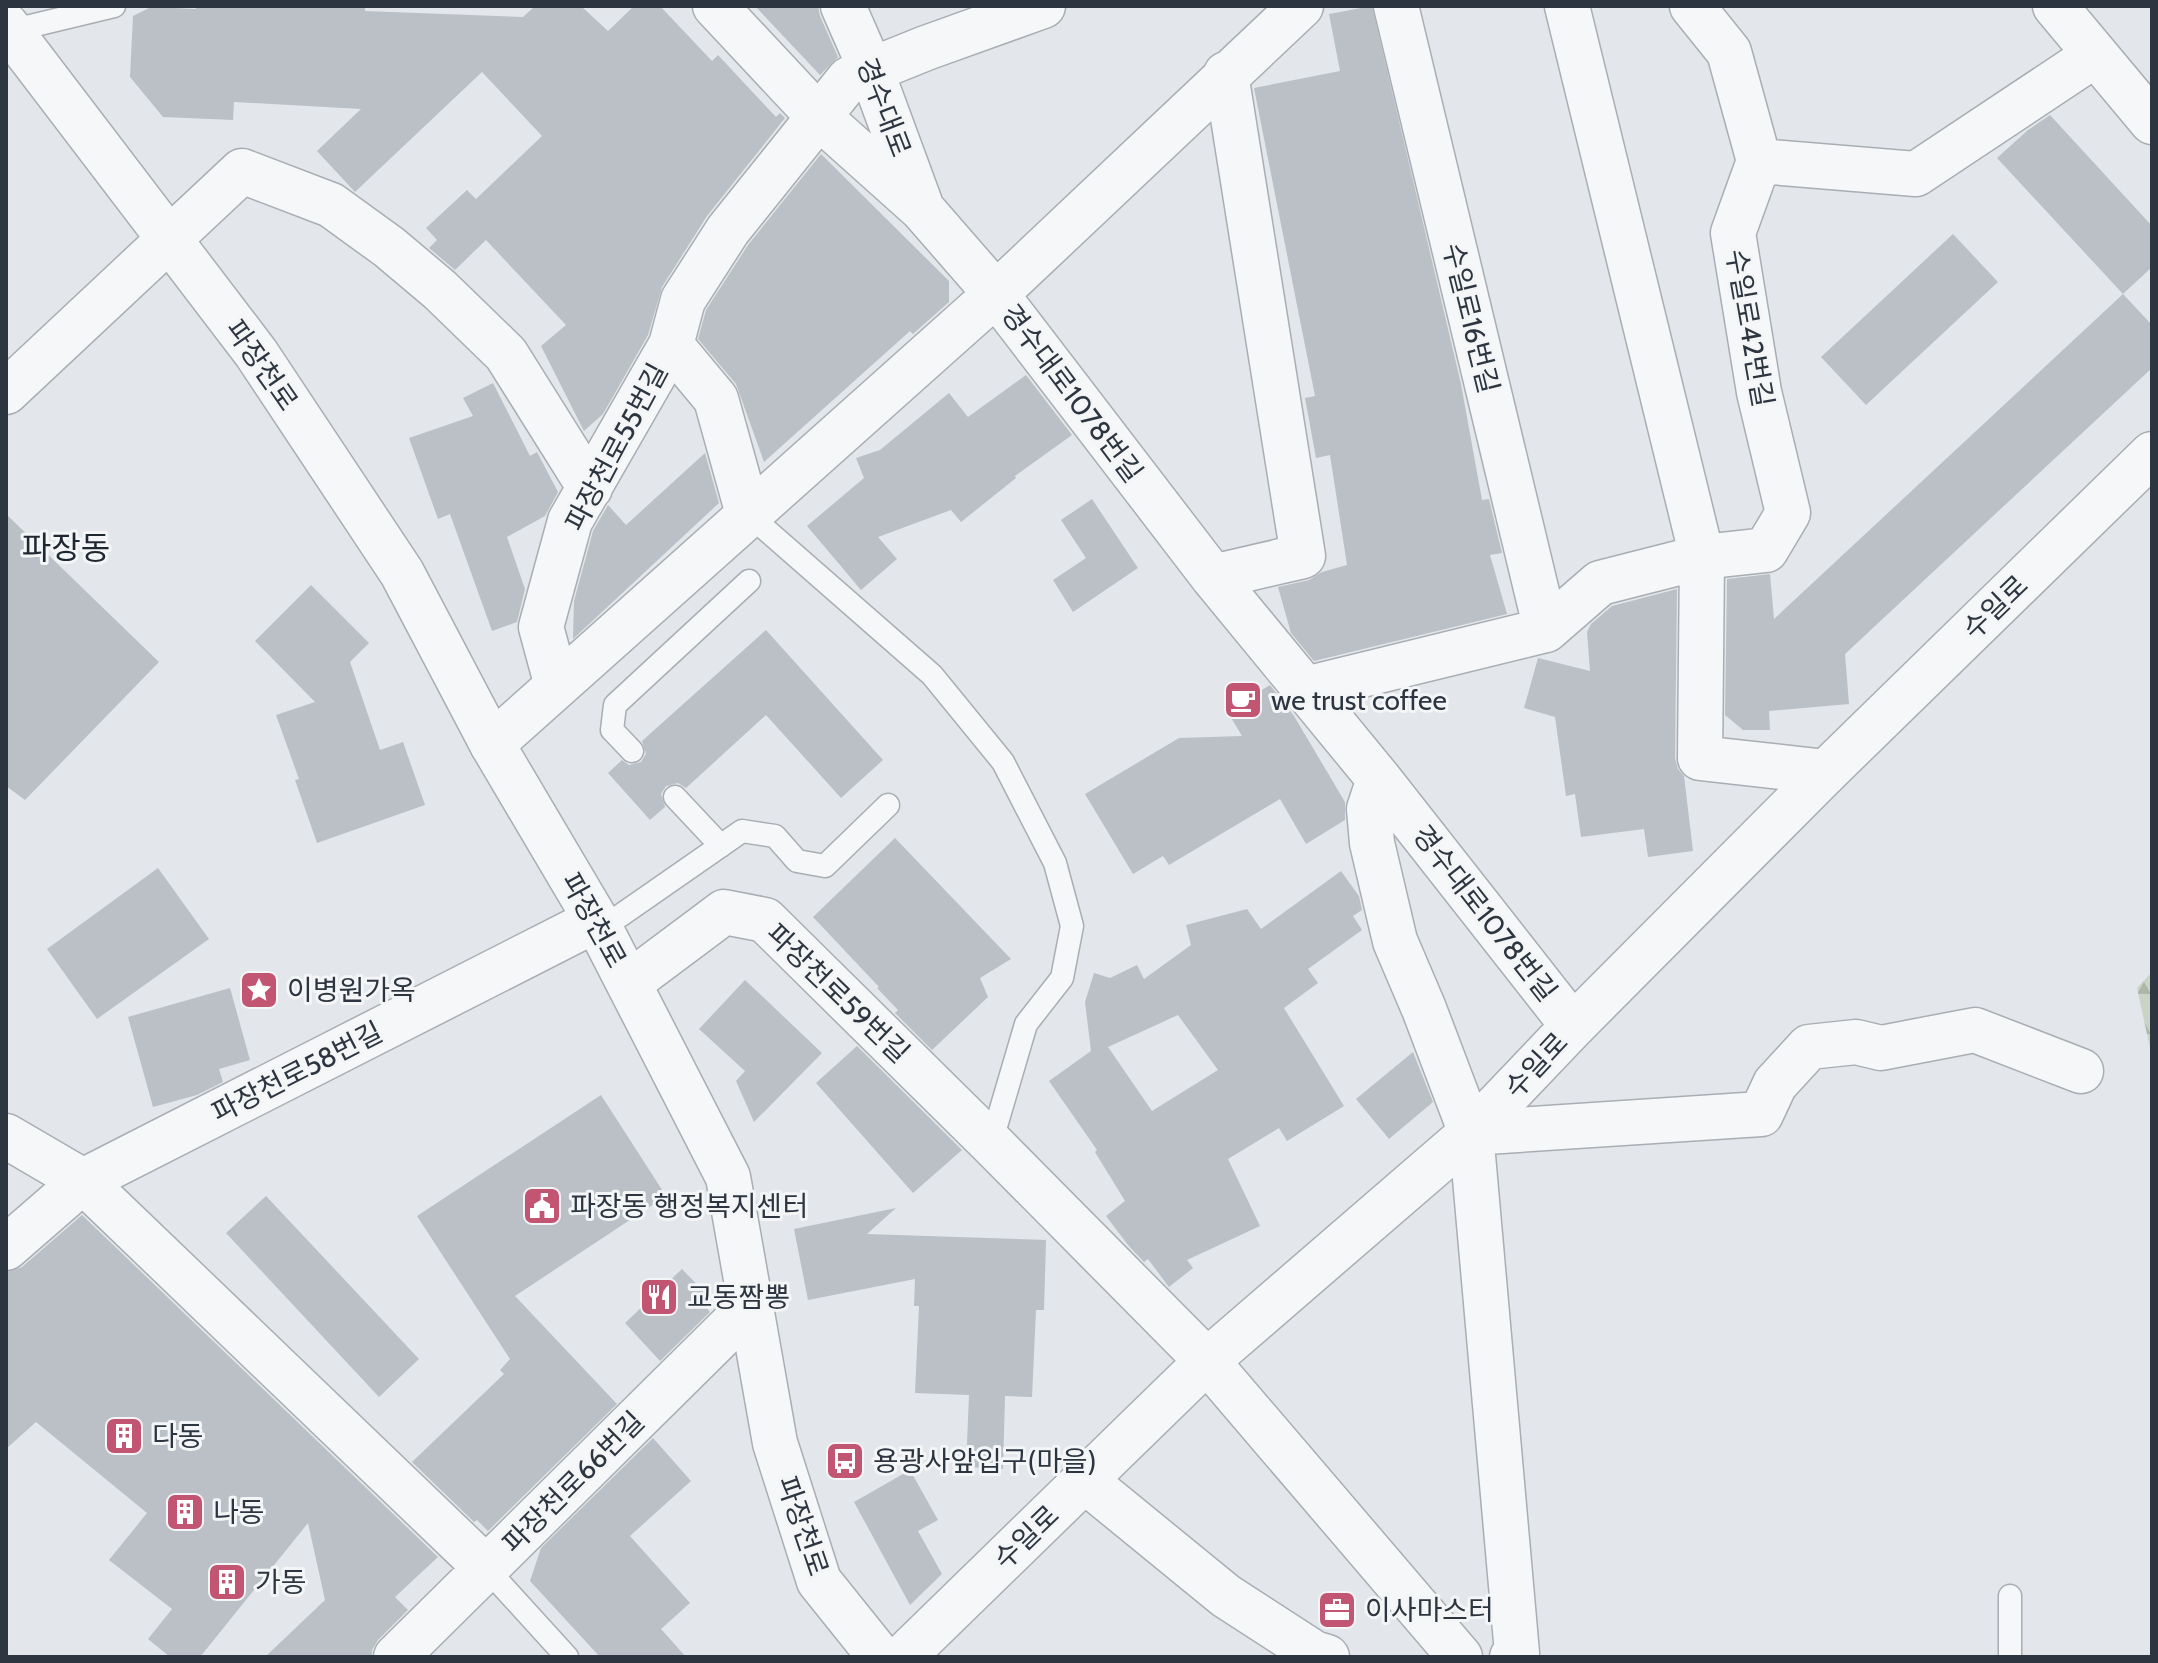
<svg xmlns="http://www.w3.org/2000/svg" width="2158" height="1663" viewBox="0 0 2158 1663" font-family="Cabin,'Noto Sans KR',sans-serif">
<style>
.forest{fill:url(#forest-firs)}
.building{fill:#bbc0c6;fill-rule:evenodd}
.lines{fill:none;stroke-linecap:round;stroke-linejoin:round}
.service-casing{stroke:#a9aeb4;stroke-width:25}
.minor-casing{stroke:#a9aeb4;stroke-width:47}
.tertiary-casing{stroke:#a9aeb4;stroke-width:47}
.service{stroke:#f6f7f8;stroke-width:22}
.minor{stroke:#f6f7f8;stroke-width:44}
.tertiary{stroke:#f6f7f8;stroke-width:44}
.labels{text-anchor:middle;stroke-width:6;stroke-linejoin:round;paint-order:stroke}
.street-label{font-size:28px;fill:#2d3640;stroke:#f3f5f7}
.poi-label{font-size:28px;fill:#2d3640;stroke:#f3f5f7;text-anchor:start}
.quarter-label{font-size:32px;fill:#1f2731;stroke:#f3f5f7}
</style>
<defs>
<pattern id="forest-firs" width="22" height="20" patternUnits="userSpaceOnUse" patternTransform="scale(2)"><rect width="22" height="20" fill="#cad3c5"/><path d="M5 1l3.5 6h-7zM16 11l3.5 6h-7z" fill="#aeb6aa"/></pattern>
</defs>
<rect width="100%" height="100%" fill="#e3e6ea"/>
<path class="forest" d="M2152 972V1057L2137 988Z"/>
<path class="building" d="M196 6H365V11L523 17 535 6H581L608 31 634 6H660L712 61 718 55 776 117 780 113 785 118 707 216 662 287 648 335 603 414 584 431 541 346 566 325 486 240 455 270 429 248 437 240 426 228 467 190 476 199 542 136 482 72 355 192 317 151 361 109 234 102 233 120 163 117 130 77 133 16 151 7 196 9Z
M755 6H818L820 16 838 57 820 75Z
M1372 6 1461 384 1482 500 1489 499 1502 553 1490 555 1507 614 1314 661 1291 633 1278 587 1309 580 1322 572 1347 565 1330 455 1316 458 1305 398 1315 396 1254 88 1340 71 1329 14Z
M2050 115 2152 226V267L2123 294 1997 158 2028 130Z
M821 154 949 281V302L913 334 910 331 764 462 736 384 698 339 706 310 748 245Z
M1953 234 1998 282 1866 405 1821 357Z
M2123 294 2152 325V368L1845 654 1849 704 1769 711 1770 730H1743L1725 715 1727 579 1770 574 1774 619Z
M1026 375 1072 435 1015 476 1016 478 961 522 951 510 878 537 897 559 861 590 807 526 864 478 856 458 880 450 949 393 968 417Z
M493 383 530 456 537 452 558 492 545 516 507 537 525 589 517 622 492 631 450 514 438 519 409 438 473 416 463 398Z
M705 453 719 503 573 639 574 601 593 531 608 505 626 525Z
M1092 499 1138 568 1073 612 1053 580 1086 558 1061 520Z
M6 514 159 662 25 800 6 786Z
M311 585 369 643 350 662 380 750 403 742 425 805 317 843 295 780 299 779 276 715 315 702 255 641Z
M1677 589 1675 758 1678 769 1684 776 1693 851 1648 857 1644 829 1581 837 1575 794 1566 796 1555 717 1524 708 1538 658 1590 671 1587 632 1591 624 1612 606Z
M766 630 883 760 841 798 766 715 686 788 678 783 666 786 661 794 665 807 650 820 608 773 622 760 629 765 641 762 646 754 642 741Z
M1270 685 1294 716 1345 802V820L1306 844 1280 799 1169 865 1163 856 1133 874 1085 794 1179 738 1242 736 1227 711Z
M895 838 1011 959 980 978 988 997 932 1050 895 1013 898 1010 877 988 879 987 813 917Z
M158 868 209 939 97 1019 47 949Z
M1341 871 1359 896 1362 910 1353 916 1362 930 1308 969 1318 983 1284 1008 1344 1106 1287 1141 1279 1128 1228 1159 1260 1226 1187 1260 1193 1268 1169 1287 1148 1259 1144 1262 1128 1245 1106 1216 1125 1201 1095 1152 1097 1150 1049 1081 1091 1051 1085 1002 1094 973 1110 978 1137 965 1144 979 1191 945 1186 925 1247 909 1261 929ZM1178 1015 1218 1070 1152 1111 1108 1047Z
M745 980 822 1053 754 1122 736 1081 745 1071 699 1029Z
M230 988 250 1060 219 1069 223 1082 197 1095 153 1107 128 1017Z
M857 1046 962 1150 913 1193 816 1083Z
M1413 1052 1433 1102 1389 1139 1356 1099Z
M601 1095 666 1196 515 1296 617 1404 488 1531 477 1520 474 1522 412 1462 504 1374 500 1370 510 1359 417 1216Z
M266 1196 419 1359 379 1397 226 1233Z
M896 1208 867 1234 1046 1240 1044 1310H1036L1032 1397 1005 1396 1003 1469 966 1467 969 1395 915 1393 919 1306H914L915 1279 808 1300 794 1229Z
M82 1215 438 1557 395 1597 408 1610 378 1640 372 1650V1657H265L325 1600 308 1523 200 1657H170L148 1639 172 1609 109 1560 147 1513 36 1422 6 1449V1272L22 1267Z
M682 1269 709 1297 703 1304 710 1312 660 1361 625 1323Z
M653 1438 691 1481 630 1536 690 1603 661 1629 686 1657H600L530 1581 541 1548Z
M910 1470 938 1520 918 1531 942 1574 910 1605 854 1502Z"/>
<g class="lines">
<g class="service-casing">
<path id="service" d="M10 31 114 6
M748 514 932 675 1003 762 1055 863 1072 926 1062 978 1026 1024 991 1143
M632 751 612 730 615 705 749 581
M675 797 721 846
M601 929 742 831 775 836 797 861 825 866 888 805
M486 1568 567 1657
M2010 1596V1657"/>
</g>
<g class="minor-casing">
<path id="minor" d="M715 6 818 116 922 209 996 294 1213 577 1379 779 1573 1026
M843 6 871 70 920 203
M1396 6 1546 630
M1567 6 1702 557 1700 758 1826 772
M1759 161 1916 174 2095 55
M671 345 716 399 748 514
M6 392 242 171 331 205 389 247 440 290 506 354 590 488
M1213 577 1303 556 1226 74
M557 686 541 627 570 521 671 345 683 300 728 230 849 79 926 48 1043 6
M1305 689 1546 630 1600 583 1702 557 1766 550 1788 513 1759 392 1733 233 1759 161 1729 52 1692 6
M492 744 996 294 1301 6
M1379 779 1369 809 1372 843 1395 941 1424 1009 1471 1133 1517 1653 1512 1657
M629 983 724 912 765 920 991 1143 1207 1361 1460 1657
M1471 1133 1761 1114 1775 1084 1809 1047 1856 1042 1881 1048 1975 1030 2081 1071
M6 1136 83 1181 486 1568
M6 1248 83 1181 596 920
M1084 1480 1226 1596 1314 1653 1327 1657
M396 1657 751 1306"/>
</g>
<g class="tertiary-casing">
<path id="tertiary" d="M2055 6 2152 122
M6 25 256 353 402 573 492 744 596 920 728 1177 775 1443 819 1581 880 1657
M903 1657 1207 1361 1471 1133 1573 1026 1826 772 2152 454"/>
</g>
<use href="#service" class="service"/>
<use href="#minor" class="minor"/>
<use href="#tertiary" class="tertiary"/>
</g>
<defs>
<g id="cafe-square" transform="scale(2)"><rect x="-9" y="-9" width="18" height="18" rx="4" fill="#c25571" stroke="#f3f5f7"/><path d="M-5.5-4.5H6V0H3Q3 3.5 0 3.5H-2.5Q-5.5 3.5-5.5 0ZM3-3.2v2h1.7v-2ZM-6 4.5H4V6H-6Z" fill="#fff"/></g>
<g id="sight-square" transform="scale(2)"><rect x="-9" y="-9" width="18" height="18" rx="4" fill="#c25571" stroke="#f3f5f7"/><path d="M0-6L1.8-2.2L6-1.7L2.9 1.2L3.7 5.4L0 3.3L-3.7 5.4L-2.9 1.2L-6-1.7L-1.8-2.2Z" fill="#fff"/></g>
<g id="civic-square" transform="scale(2)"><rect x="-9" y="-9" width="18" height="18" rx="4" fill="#c25571" stroke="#f3f5f7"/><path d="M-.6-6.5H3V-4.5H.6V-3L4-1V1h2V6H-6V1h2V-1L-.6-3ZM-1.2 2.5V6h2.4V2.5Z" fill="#fff"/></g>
<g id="restaurant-square" transform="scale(2)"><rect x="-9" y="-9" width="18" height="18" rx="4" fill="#c25571" stroke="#f3f5f7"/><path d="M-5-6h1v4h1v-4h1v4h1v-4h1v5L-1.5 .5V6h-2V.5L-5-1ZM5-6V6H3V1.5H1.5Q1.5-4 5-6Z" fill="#fff"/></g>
<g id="building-square" transform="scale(2)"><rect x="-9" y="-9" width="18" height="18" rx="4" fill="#c25571" stroke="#f3f5f7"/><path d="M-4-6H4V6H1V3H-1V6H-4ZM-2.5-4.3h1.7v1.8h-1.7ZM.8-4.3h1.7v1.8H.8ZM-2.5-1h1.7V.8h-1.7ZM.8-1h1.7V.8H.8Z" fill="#fff"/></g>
<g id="bus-square" transform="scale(2)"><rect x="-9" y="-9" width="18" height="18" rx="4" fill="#c25571" stroke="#f3f5f7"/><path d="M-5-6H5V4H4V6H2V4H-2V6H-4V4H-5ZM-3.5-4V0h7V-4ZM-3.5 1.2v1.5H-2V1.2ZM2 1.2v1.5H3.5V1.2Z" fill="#fff"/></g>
<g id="office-square" transform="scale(2)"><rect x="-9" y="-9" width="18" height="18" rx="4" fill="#c25571" stroke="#f3f5f7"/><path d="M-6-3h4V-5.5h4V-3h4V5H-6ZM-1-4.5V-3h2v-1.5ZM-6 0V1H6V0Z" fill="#fff"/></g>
</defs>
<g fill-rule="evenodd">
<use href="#cafe-square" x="1243" y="700"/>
<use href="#sight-square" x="259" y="990"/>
<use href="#civic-square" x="542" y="1206"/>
<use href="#restaurant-square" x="659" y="1297"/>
<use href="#building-square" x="124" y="1436"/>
<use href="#bus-square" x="845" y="1461"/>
<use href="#building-square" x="185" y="1512"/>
<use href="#building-square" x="227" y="1582"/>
<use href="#office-square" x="1337" y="1610"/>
</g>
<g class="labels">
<g class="street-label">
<text transform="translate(884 107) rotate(69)" y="10">경수대로</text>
<text transform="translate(1471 318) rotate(76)" y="10">수일로16번길</text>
<text transform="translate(1750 328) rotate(80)" y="10">수일로42번길</text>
<text transform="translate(262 365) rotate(55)" y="10">파장천로</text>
<text transform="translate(1072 393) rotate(53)" y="10">경수대로1078번길</text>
<text transform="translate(616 447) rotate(-62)" y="10">파장천로55번길</text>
<text transform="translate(1995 607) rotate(-44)" y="10">수일로</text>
<text transform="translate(1485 913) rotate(52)" y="10">경수대로1078번길</text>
<text transform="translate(594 920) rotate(61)" y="10">파장천로</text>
<text transform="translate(838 993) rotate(44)" y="10">파장천로59번길</text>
<text transform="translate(1536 1065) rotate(-47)" y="10">수일로</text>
<text transform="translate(297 1072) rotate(-27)" y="10">파장천로58번길</text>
<text transform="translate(573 1482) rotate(-45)" y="10">파장천로66번길</text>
<text transform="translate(803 1526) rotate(71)" y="10">파장천로</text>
<text transform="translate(1026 1537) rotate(-44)" y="10">수일로</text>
</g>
<g class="poi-label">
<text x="1271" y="710">we trust coffee</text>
<text x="287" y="1000">이병원가옥</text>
<text x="570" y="1216">파장동 행정복지센터</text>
<text x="687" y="1307">교동짬뽕</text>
<text x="152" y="1446">다동</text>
<text x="873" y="1471">용광사앞입구(마을)</text>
<text x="213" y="1522">나동</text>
<text x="255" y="1592">가동</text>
<text x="1365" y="1620">이사마스터</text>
</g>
<g class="quarter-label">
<text x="66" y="559">파장동</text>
</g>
</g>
<rect width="2158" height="1663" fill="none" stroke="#2d3640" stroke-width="16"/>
</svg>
